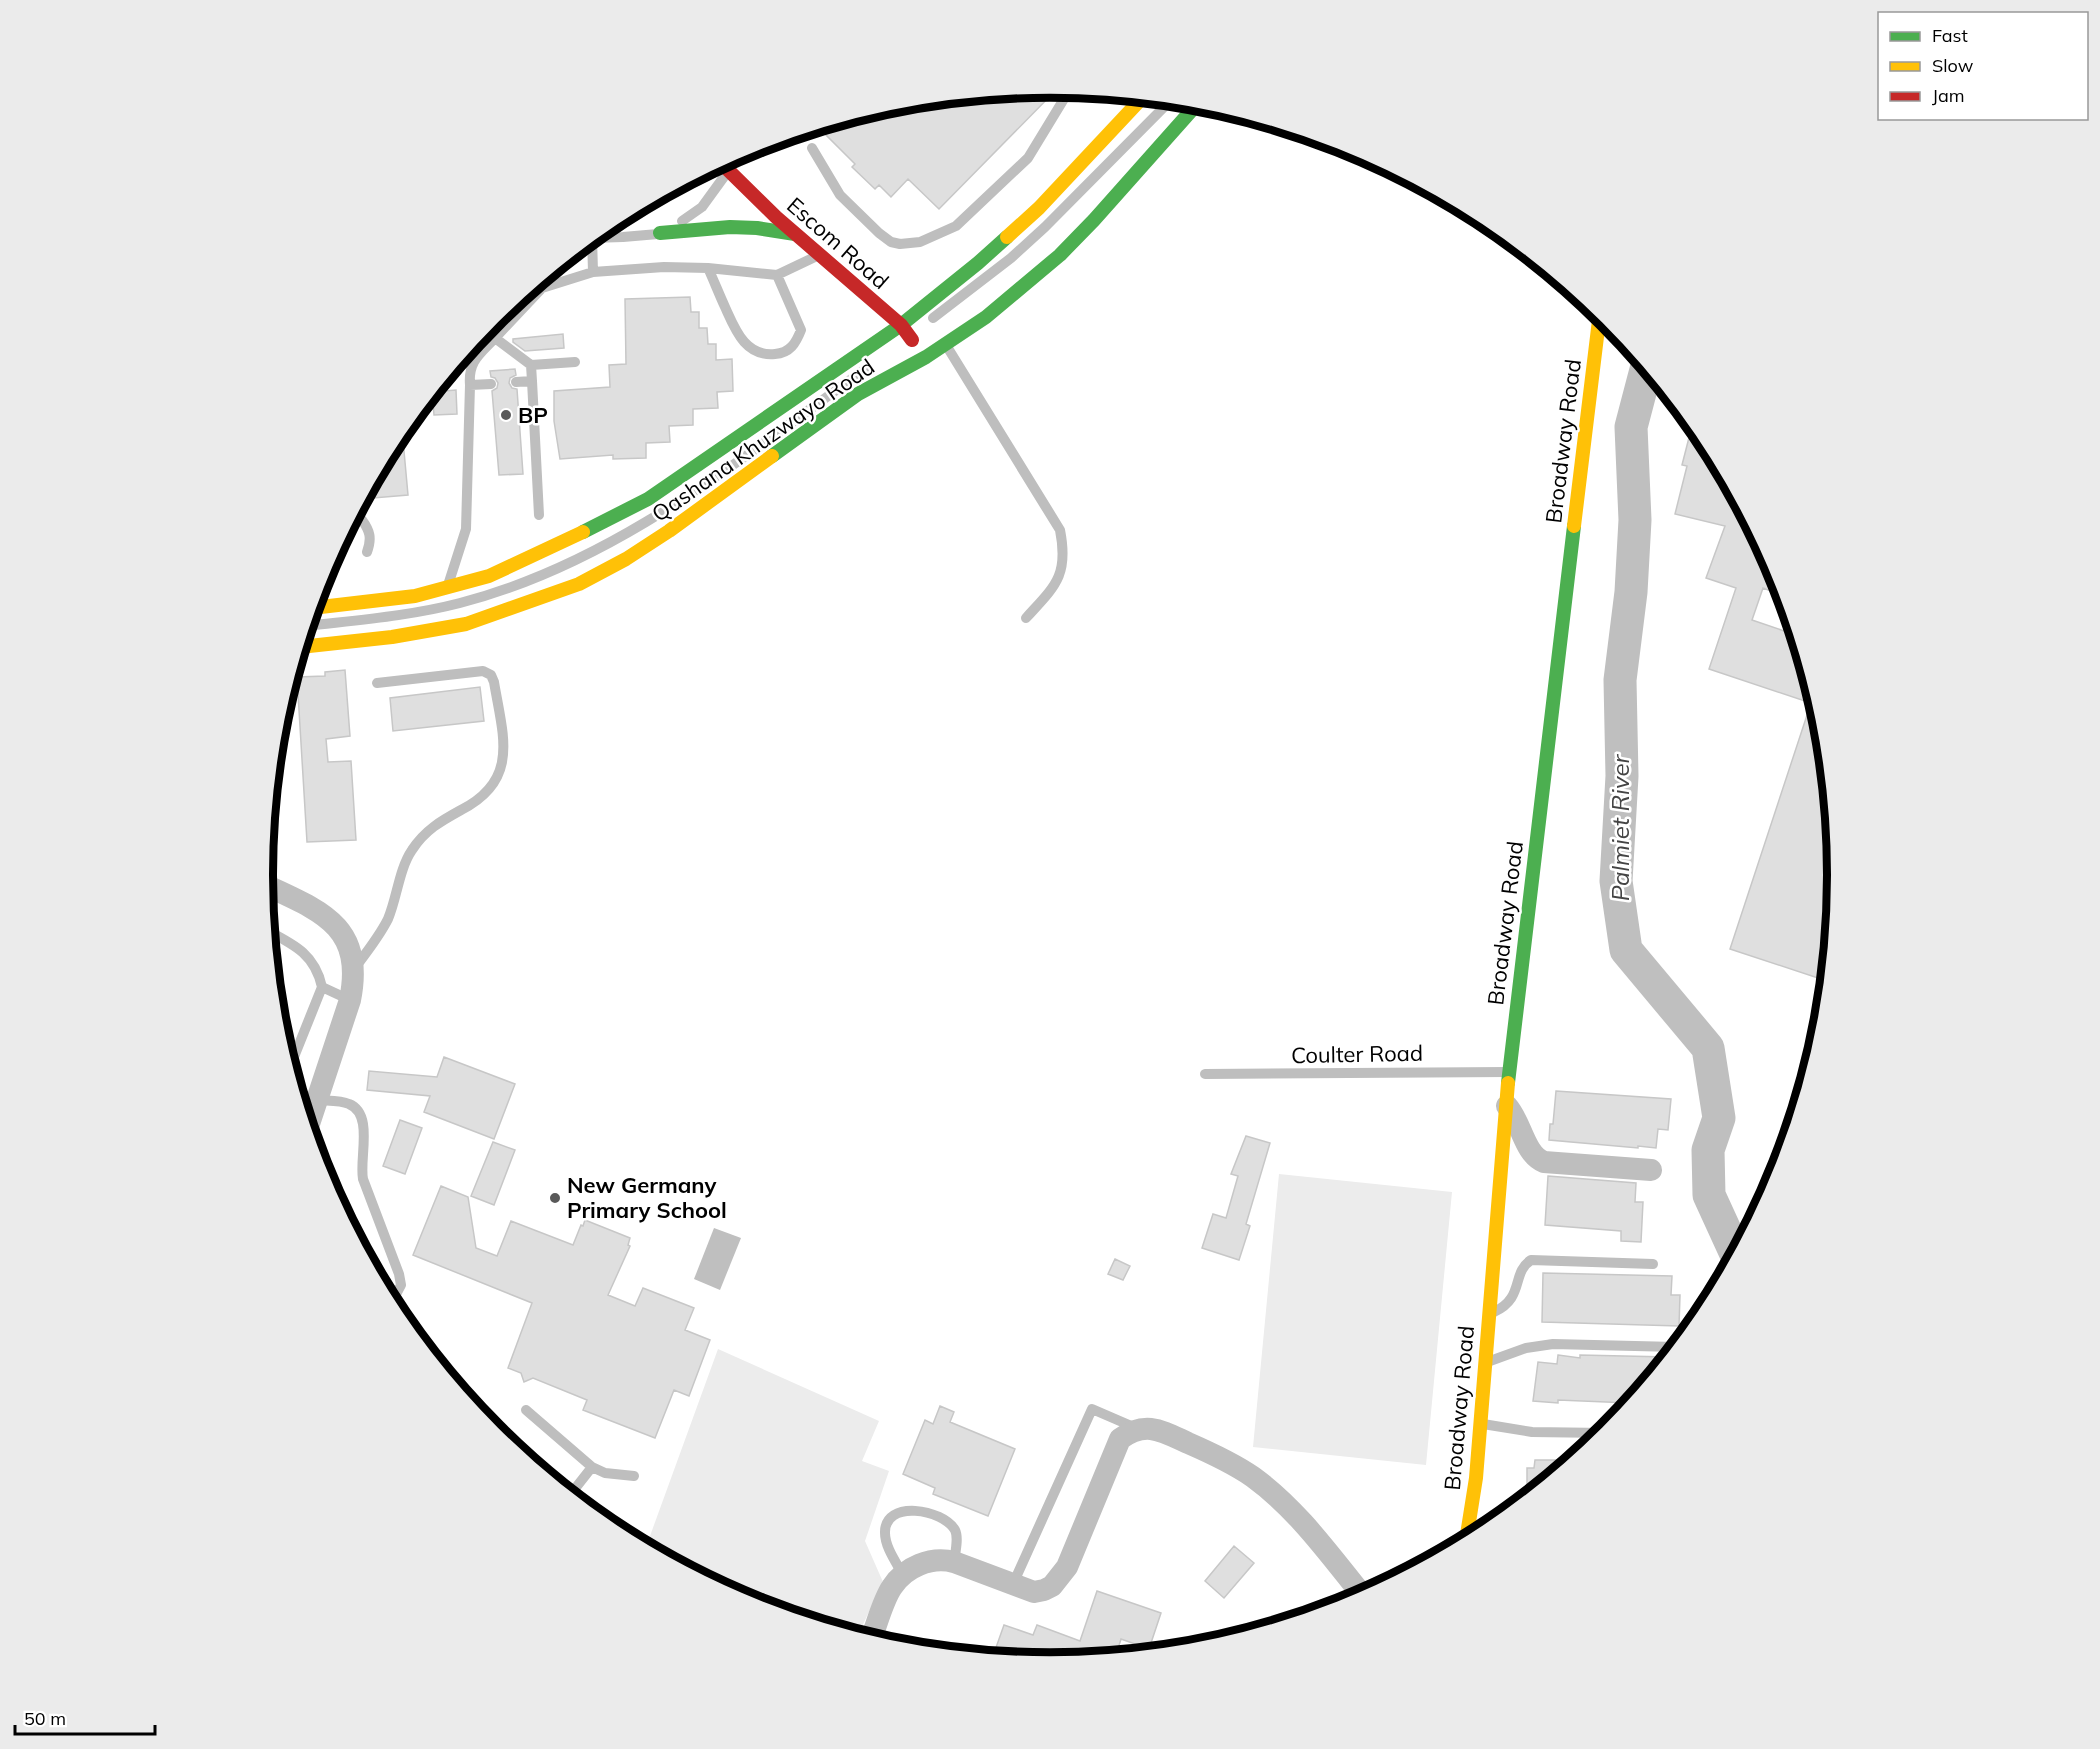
<svg xmlns="http://www.w3.org/2000/svg" width="2100" height="1749" viewBox="0 0 2100 1749" font-family="Mulish,sans-serif">
<style>
.green{fill:#ececec}
.water{fill:#bfbfbf}
.lines{fill:none;stroke-linecap:round;stroke-linejoin:round}
.river{stroke:#bfbfbf;stroke-width:33}
.building{fill:#dfdfdf;stroke:#c7c7c7;stroke-width:1.5}
.lane{stroke:#bebebe;stroke-width:10}
.street{stroke:#bebebe;stroke-width:22}
.fast{stroke:#4caf50;stroke-width:14}
.slow{stroke:#ffc107;stroke-width:14}
.jam{stroke:#c62828;stroke-width:14}
.poi-dot{fill:#595959;stroke:#fff;stroke-width:2}
.labels{text-anchor:middle;stroke-width:5;stroke-linejoin:round;paint-order:stroke}
.street-label{font-size:22px;fill:#000;stroke:#fff}
.poi-label{font-size:22px;font-weight:bold;fill:#000;stroke:#fff;text-anchor:start}
.water-label{font-size:24px;font-style:italic;fill:#444;stroke:#fff}
.rim{fill:none;stroke:#000;stroke-width:8}
</style>
<rect width="100%" height="100%" fill="#fff"/>
<path class="green" d="M1279 1174 1452 1192 1426 1465 1253 1447Z
M718 1349 879 1421 862 1461 889 1471 865 1541 883 1582 858 1635 748 1602 646 1547Z"/>
<path class="water" d="M714 1228 741 1238 720 1290 694 1279Z"/>
<g class="lines">
<path class="river" d="M1647 366 1631 427 1635 520 1631 592 1620 680 1622 776 1616 881 1626 950 1708 1048 1719 1118 1708 1150 1709 1195 1736 1254"/>
</g>
<path class="building" d="M1050 87 1058 88 939 209 908 179 891 197 879 185 875 189 852 167 855 164 817 126 897 102Z
M690 297 691 312H699V328H707L708 344H716V360L732 359 733 391 717 392 718 408 693 409V425L669 426 670 442 646 443V458L613 459V455L560 459 554 421V391L610 387 609 365 626 364 625 299Z
M563 334 564 348 525 351 513 342V339Z
M515 369 516 375 510 378 509 383 512 388 517 389 523 474 499 475 492 391 497 388 498 383 495 378 491 377 490 371Z
M456 390 457 414 434 415 432 392Z
M1693 422 1705 437 1778 573 1784 596 1763 588 1752 620 1796 635 1822 721 1838 875 1827 981 1730 949 1811 703 1709 669 1736 588 1706 578 1725 526 1675 514 1687 466 1682 465Z
M402 429 408 495 362 499 395 437Z
M345 670 350 736 326 739 328 762 351 761 356 840 307 842 297 677 325 676V672Z
M480 687 484 721 393 731 390 698Z
M444 1057 515 1084 494 1139 424 1112 430 1096 367 1090 369 1071 437 1077Z
M1556 1091 1671 1099 1668 1130 1658 1129 1656 1148 1638 1146V1148L1549 1140 1550 1124H1553Z
M400 1120 422 1128 405 1174 383 1166Z
M1246 1136 1270 1143 1246 1224 1250 1226 1239 1260 1202 1248 1213 1214 1226 1218 1238 1176 1231 1174Z
M493 1142 515 1150 494 1205 471 1196Z
M1548 1176 1636 1183 1635 1202H1643L1641 1242 1621 1241V1231L1545 1225Z
M441 1186 468 1197 476 1248 497 1256 511 1221 573 1245 581 1225 583 1226 585 1220 630 1238 628 1245 630 1246 608 1295 635 1306 643 1288 694 1308 685 1330 710 1340 689 1396 674 1390 655 1438 583 1410 587 1400 533 1378 524 1382 521 1373 508 1368 532 1303 413 1255Z
M1115 1259 1130 1266 1123 1280 1108 1274Z
M1543 1273 1672 1276 1671 1295H1680L1679 1326 1542 1322Z
M1558 1355 1580 1358V1355L1668 1357 1630 1403 1558 1400V1403L1533 1401 1538 1362 1557 1364Z
M940 1406 954 1412 950 1422 1015 1449 988 1516 933 1494 935 1488 903 1474 925 1420 933 1424Z
M1535 1460H1572L1527 1497V1468H1534Z
M1234 1546 1254 1563 1224 1598 1205 1581Z
M1097 1591 1161 1613 1149 1649 1121 1639 1116 1655 1050 1662 993 1656 1004 1625 1033 1635 1037 1625 1080 1641Z"/>
<g class="lines">
<path class="lane" d="M812 148 840 195 879 233 891 242 900 244 920 242 956 226 1028 158 1070 89
M682 221 702 207 726 174
M591 238 623 237 658 234
M708 268C714 281 719 294 725 307 735 329 745 357 775 354 790 353 796 343 801 330L777 275
M593 272 664 267 708 268 777 275 817 256
M933 318 1011 258 1045 227 1172 99
M946 345 1060 530C1069 576 1055 586 1026 618
M531 365 575 362
M532 381 539 515
M516 382 532 381 531 365 495 338 542 288 593 272 592 236
M470 385C468 361 480 354 495 338
M362 520C370 531 372 538 367 552
M449 582 466 529 470 385 491 384
M307 626C358 620 410 616 460 603 615 563 740 459 868 367
M268 931C295 945 315 955 322 987
M354 969C366 953 379 937 388 919 397 898 399 869 412 850 425 830 441 821 461 810 520 780 503 736 494 682L491 675 483 671 377 683
M290 1067 322 987 350 1000
M1205 1074 1508 1072
M317 1100C327 1101 340 1100 349 1104 374 1114 359 1158 363 1179L399 1274 401 1285 391 1304
M1494 1312C1525 1298 1511 1273 1531 1260L1653 1264
M1490 1361 1526 1348 1553 1344 1676 1347
M526 1410 592 1467 605 1473 634 1476
M1483 1424 1532 1432 1605 1433
M570 1495 592 1467
M903 1575C896 1562 885 1547 885 1533 884 1499 943 1509 955 1530 959 1538 955 1553 954 1562
M1013 1584 1092 1409 1136 1428"/>
<path class="street" d="M263 884C321 911 365 926 350 1000L308 1127
M1507 1106C1522 1123 1524 1154 1544 1162L1651 1170
M871 1639C877 1624 883 1600 892 1587 905 1567 931 1556 954 1562L1034 1592 1044 1590 1052 1586 1067 1567 1120 1439C1146 1420 1162 1431 1188 1443 1211 1453 1233 1463 1253 1477 1297 1509 1329 1554 1363 1596"/>
<path class="fast" d="M660 233 730 227 757 228 795 234
M772 456 858 394 926 357 986 317 1060 255 1094 220 1199 102
M583 532 648 499 901 325 978 263 1007 237
M1508 1083 1574 526"/>
<path class="slow" d="M1007 237 1039 208 1144 96
M1574 526 1600 312
M312 608 415 596 489 576 583 532
M300 647 392 637 466 624 579 584 626 559 669 531 772 456
M1466 1541 1476 1478 1508 1083"/>
<path class="jam" d="M720 162 776 217 901 325 912 340"/>
</g>
<g class="poi-dot">
<circle cx="506" cy="415" r="6"/>
<circle cx="555" cy="1198" r="6"/>
</g>
<g class="labels">
<g class="street-label">
<text transform="translate(838 243) rotate(41)" y="8">Escom Road</text>
<text transform="translate(763 440) rotate(-35)" y="8">Qashana Khuzwayo Road</text>
<text transform="translate(1563 441) rotate(-83)" y="8">Broadway Road</text>
<text transform="translate(1505 923) rotate(-83)" y="8">Broadway Road</text>
<text transform="translate(1357 1054) rotate(-1)" y="8">Coulter Road</text>
<text transform="translate(1459 1408) rotate(-85)" y="8">Broadway Road</text>
</g>
<g class="poi-label">
<text x="518" y="423">BP</text>
<text x="567" y="1193">New Germany<tspan x="567" dy="25">Primary School</tspan></text>
</g>
<g class="water-label">
<text transform="translate(1621 828) rotate(-90)" y="8">Palmiet River</text>
</g>
</g>
<path d="M0 0H2100V1749H0ZM273 875a777 777 0 1 1 1554 0a777 777 0 1 1-1554 0Z" fill="#ebebeb" fill-rule="evenodd"/>
<path class="rim" d="M273 875a777 777 0 1 1 1554 0a777 777 0 1 1-1554 0Z"/>
<rect x="1878" y="12" width="210" height="108" fill="#ffffff" stroke="#999999" stroke-width="1.5"/>
<rect x="1890" y="32" width="30" height="9" fill="#4caf50" stroke="#999999" stroke-width="1.5"/>
<text x="1932" y="42" font-size="18" fill="#000000">Fast</text>
<rect x="1890" y="62" width="30" height="9" fill="#ffc107" stroke="#999999" stroke-width="1.5"/>
<text x="1932" y="72" font-size="18" fill="#000000">Slow</text>
<rect x="1890" y="92" width="30" height="9" fill="#c62828" stroke="#999999" stroke-width="1.5"/>
<text x="1932" y="102" font-size="18" fill="#000000">Jam</text>
<path d="M15 1725v9h140v-9" fill="none" stroke="#000000" stroke-width="3"/>
<text x="24" y="1725" font-size="18" fill="#000000" stroke="#ffffff" stroke-width="4.5" paint-order="stroke">50 m</text>
</svg>
